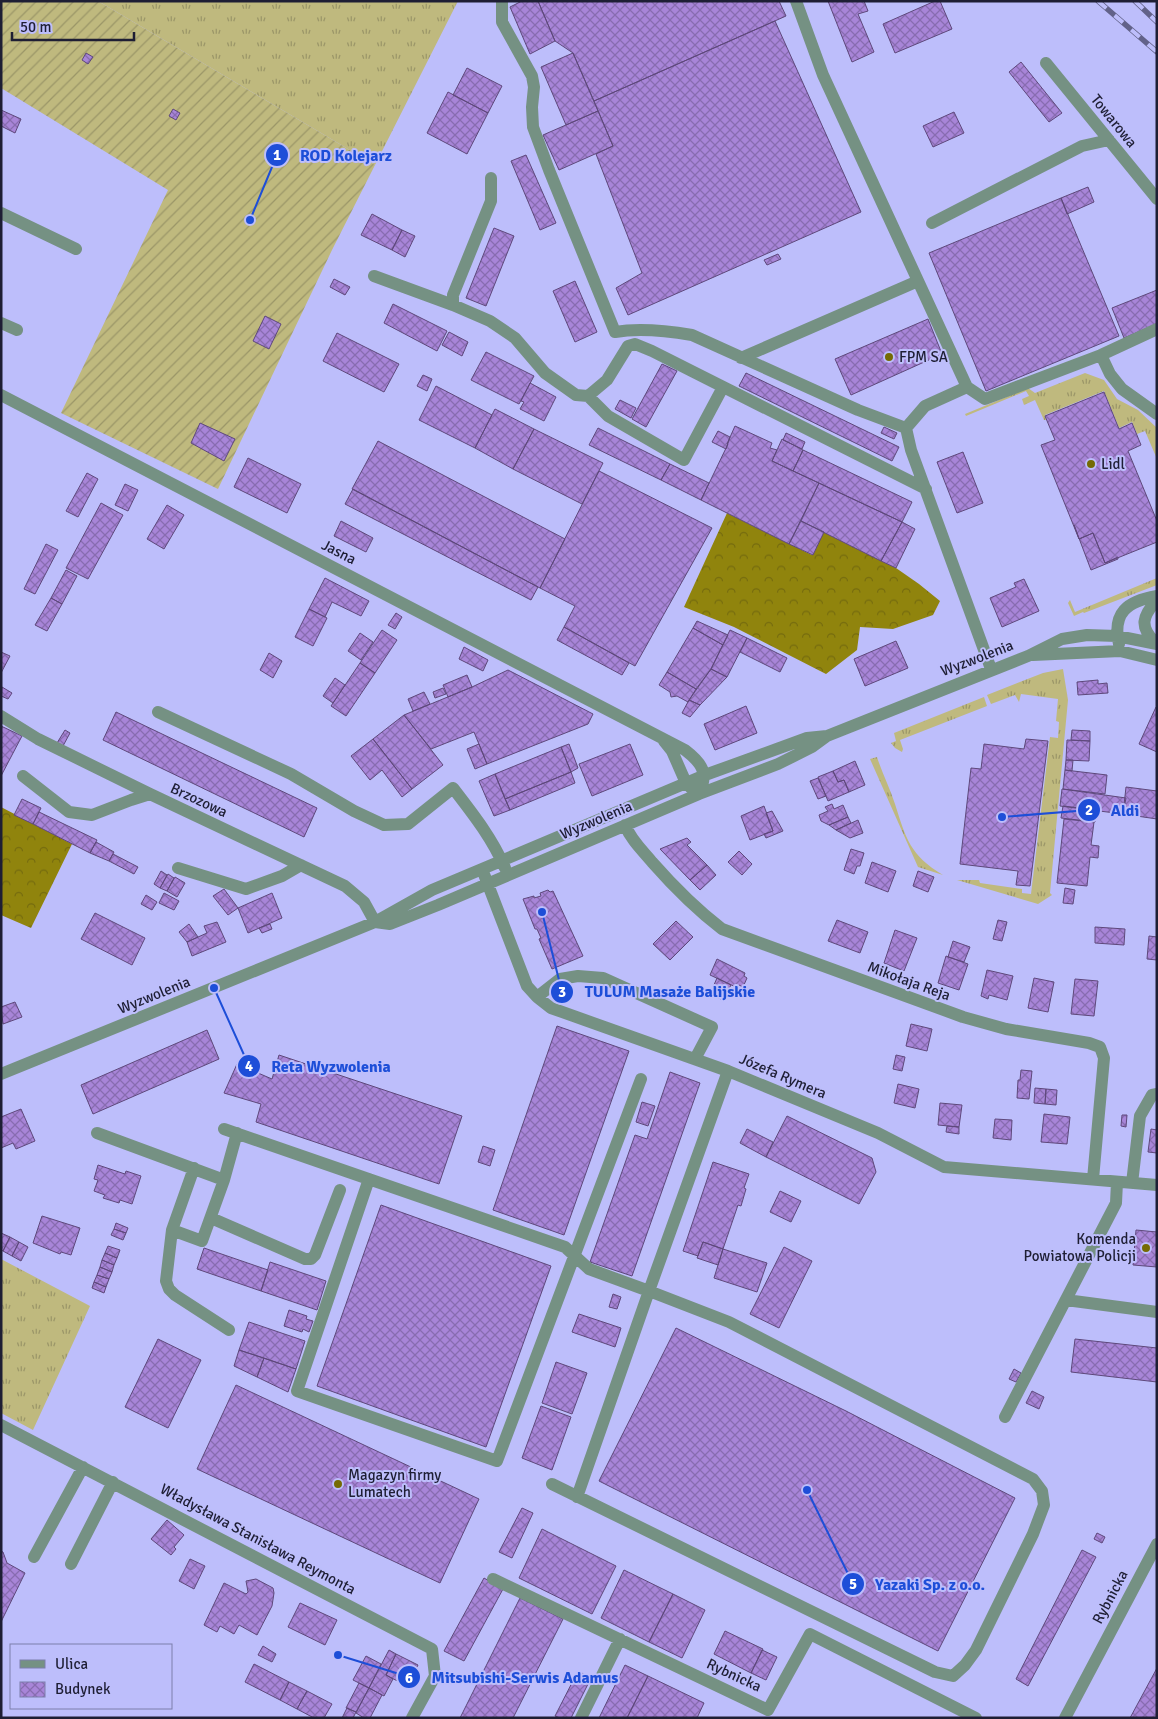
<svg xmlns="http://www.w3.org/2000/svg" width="1158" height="1719" viewBox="0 0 1158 1719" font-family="Signika,sans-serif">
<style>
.grass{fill:url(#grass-tufts)}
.forest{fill:url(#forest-crowns)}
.garden{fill:url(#garden-furrows)}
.building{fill:url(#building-cross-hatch);stroke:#5e487b}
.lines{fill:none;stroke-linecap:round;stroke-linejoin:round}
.minor{stroke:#759183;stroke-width:12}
.rail-casing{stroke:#626289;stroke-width:5.5}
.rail{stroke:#bdbefb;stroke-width:4;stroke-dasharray:11;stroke-linecap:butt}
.poi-dot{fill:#756b04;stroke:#bdbefb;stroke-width:2}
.labels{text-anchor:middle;stroke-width:4;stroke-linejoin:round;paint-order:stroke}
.street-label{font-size:15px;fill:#1e1e34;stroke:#bdbefb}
.poi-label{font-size:15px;fill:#1e1e34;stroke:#bdbefb;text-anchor:start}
.leader{fill:none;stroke:#1d4ed8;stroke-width:2}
.callout-dot{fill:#1d4ed8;stroke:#bdbefb;stroke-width:2}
.mark-label{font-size:15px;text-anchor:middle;font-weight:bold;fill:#fff}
.callout-label{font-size:16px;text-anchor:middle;font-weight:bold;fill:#1d4ed8;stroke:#bdbefb;stroke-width:4;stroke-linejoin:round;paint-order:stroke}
</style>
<defs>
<pattern id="grass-tufts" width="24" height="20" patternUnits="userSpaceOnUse" patternTransform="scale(1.25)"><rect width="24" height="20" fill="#bfb97e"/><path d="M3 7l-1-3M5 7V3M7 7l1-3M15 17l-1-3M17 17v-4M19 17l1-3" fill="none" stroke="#9b9668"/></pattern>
<pattern id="forest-crowns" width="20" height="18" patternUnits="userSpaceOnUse" patternTransform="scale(1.25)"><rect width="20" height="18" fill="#90840d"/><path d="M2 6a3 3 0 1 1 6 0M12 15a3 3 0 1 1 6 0" fill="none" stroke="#756b0e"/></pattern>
<pattern id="garden-furrows" width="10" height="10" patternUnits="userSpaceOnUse" patternTransform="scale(1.25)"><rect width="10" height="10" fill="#bfb97e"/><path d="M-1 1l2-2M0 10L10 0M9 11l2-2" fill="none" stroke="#9b9668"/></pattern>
<pattern id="building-cross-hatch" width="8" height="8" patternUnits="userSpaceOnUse" patternTransform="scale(1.25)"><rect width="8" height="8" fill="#a885d8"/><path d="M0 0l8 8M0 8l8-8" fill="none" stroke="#886cb0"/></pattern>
</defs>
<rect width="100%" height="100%" fill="#bdbefb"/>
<path class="grass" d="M98 1H458L375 165Z
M1085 373 1104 380 1117 399 1138 410 1157 428V459L1145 431 1137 434 1132 422 1119 428 1104 391 1045 415 1046 420H1044L1035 400 1024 405 1022 399 1029 396 1026 391 966 416 965 414 1028 388 1035 393Z
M1157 578V585L1084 613 1083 612 1074 616 1068 603 1070 600 1075 612Z
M1063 669 1068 700 1050 893 1052 895 1038 904 957 880H979L980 883 1022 889V893L1031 894 1050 737 1058 738 1059 722 1056 721 1058 699 1021 694 1019 702 1015 695 991 704 987 695 1043 673Z
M984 697 987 706 900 740 903 749 902 752 895 748 891 743 896 741 894 733Z
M877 757C882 773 890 788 895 804 906 839 910 855 943 875L918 867 870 759Z
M1 1259 90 1306 33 1430 1 1413Z"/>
<path class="forest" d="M727 513 812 555 824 532 896 568 919 584 940 601 933 615 893 629 860 627 857 650 826 674 734 627 684 607Z
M1 807 72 844 31 928 1 915Z"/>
<path class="garden" d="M1 1H98L375 165 332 250 218 489 61 413 168 190 1 88Z"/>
<path class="building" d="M522 1H538L555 41 530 54 510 7Z
M538 1H779L786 16 594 101 573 53 555 41Z
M828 1H864L868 11 858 14 874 52 852 62Z
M935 1H940L952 29 895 53 883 24Z
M775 21 861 212 628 315 616 288 642 273 596 154 613 146 594 101Z
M86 53 93 57 88 64 82 60Z
M573 53 598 111 566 125 541 67Z
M1021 62 1062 113 1049 122 1009 72Z
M467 68 502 86 488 113 453 95Z
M448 92 488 113 467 154 427 133Z
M173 109 180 113 176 120 169 116Z
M1 110 21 119 15 133 1 126Z
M598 111 613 146 559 170 543 135Z
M954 112 964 133 933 147 923 126Z
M526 155 556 223 540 230 511 161Z
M1088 187 1094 202 1067 214 1061 198Z
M1061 198 1119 336 986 391 929 253Z
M372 214 402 230 392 250 361 235Z
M494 228 514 236 486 306 466 298Z
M402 230 415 236 405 257 392 250Z
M778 254 781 259 767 265 764 260Z
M334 279 350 287 345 295 330 287Z
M575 281 597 332 575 342 553 291Z
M1157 290V324L1124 338 1112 308Z
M393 304 447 331 437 351 384 323Z
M265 316 281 324 269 349 253 341Z
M928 319 942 354 851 395 835 359Z
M449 332 468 342 462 356 442 345Z
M337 333 399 364 384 392 323 361Z
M486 352 534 376 519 404 471 380Z
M662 364 677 371 646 427 632 419Z
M746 373 899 447 892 461 739 386Z
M423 375 432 379 427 391 417 386Z
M530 383 556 397 544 421 520 409 524 402 521 401Z
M436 386 492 415 475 448 419 420Z
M1104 392 1119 429 1132 423 1141 445 1128 451 1157 521V542L1105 563 1093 533 1079 539 1041 445 1055 440 1045 416Z
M620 400 636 408 631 418 615 409Z
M495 409 534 429 513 469 475 448Z
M200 423 235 439 224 461 191 443Z
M735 426 772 443 770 448 777 450 772 461 819 483 789 544 701 500 728 444H727Z
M884 427 897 433 894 439 881 433Z
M598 428 670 464 661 480 589 445Z
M534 429 603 463 582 504 513 469Z
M718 431 730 437 726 449 712 442Z
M786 433 805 442 802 449 783 440Z
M782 439 803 450 793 471 772 461Z
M378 441 565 539 540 588 352 489Z
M803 450 912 502 902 522 793 471Z
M963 452 983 503 957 513 937 462Z
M248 458 301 484 287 513 234 487Z
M670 464 709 483 701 500 661 480Z
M599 471 712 528 635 666 564 627 575 606 540 588Z
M87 473 98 479 78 517 66 511Z
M819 483 902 522 881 561 801 521Z
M125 484 138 490 128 511 115 505Z
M353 489 538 587 531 600 345 504Z
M101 503 123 515 88 579 66 568Z
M167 505 184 515 164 549 147 539Z
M341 521 373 538 366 552 334 536Z
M801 521 824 532 813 555 789 544Z
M902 522 915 529 896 568 881 561Z
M1074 525 1079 539 1093 533 1105 563 1118 557V559L1091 570Z
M46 544 58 550 35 594 24 589Z
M66 570 77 576 62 604 51 598Z
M325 578 369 601 361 616 332 602 325 617 309 609Z
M1024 579 1039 611 1002 627 990 598 1016 587 1014 583Z
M51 598 62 604 47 631 35 625Z
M309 609 327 618 313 646 295 637Z
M396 613 402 617 395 629 388 625Z
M697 621 728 635 723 645 693 628Z
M564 627 629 663 622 675 557 640Z
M693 628 723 645 711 669 696 689 667 672Z
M382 630 397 640 375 673 360 663Z
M730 630 747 638 727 677 711 669Z
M360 633 373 642 361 660 348 651Z
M747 638 787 658 780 672 740 652Z
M896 641 908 668 865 686 854 659Z
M464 647 488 660 483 671 459 659Z
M1 652 10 656 1 673Z
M269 653 282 661 273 678 260 670Z
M360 663 375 673 346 716 331 706Z
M711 669 727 677 700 705 689 700Z
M508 670 593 714 588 724 487 764 474 732 431 749 404 715 472 687Z
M667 672 696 689 688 702 677 696 671 697 670 692 659 685Z
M467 675 472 687 448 697 443 685Z
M335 678 345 685 333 703 323 696Z
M1098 680V684L1107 683 1108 693 1078 695 1077 682Z
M2 687 12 693 8 699 1 696Z
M443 688 446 694 435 698 433 692Z
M424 692 430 704 413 711 408 699Z
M689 700 700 705 690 717 682 713Z
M746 706 757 733 715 750 704 724Z
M1156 707H1157V752L1139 744Z
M116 712 317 808 304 837 103 740Z
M404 715 443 765 412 789 373 739Z
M1 726 22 736 1 776Z
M65 730 70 733 63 746 57 743Z
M1072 730 1090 731V741L1071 740Z
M373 739 412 789 402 797 382 770 370 780 351 756Z
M1026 739 1048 741 1030 886 1016 885 1018 871 960 864 971 768 981 769 984 744 1024 749Z
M1067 740 1090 741 1089 761 1066 760Z
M479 744 487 764 475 769 467 749Z
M569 744 578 768 571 772 561 747Z
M630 744 643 775 592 796 579 764Z
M561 747 571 772 505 799 495 774Z
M1066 760H1073L1072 771 1065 770Z
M855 761 865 785 849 792 844 780 838 782 833 771Z
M1065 770 1107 775 1105 794 1063 789Z
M833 771 838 782 844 780 849 792 828 801 818 777Z
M571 772 575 783 510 810 505 799Z
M495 774 510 810 494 816 479 781Z
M818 778 826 796 818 799 810 781Z
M1126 787 1157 791V819L1123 814Z
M1062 789 1126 798 1123 814 1060 806Z
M22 799 41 808 33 824 14 815Z
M832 804 834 809 843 805 848 817 829 825 821 821 819 815 828 811 825 807Z
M764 806 773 831 750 840 741 816Z
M1063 806 1097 810 1095 822 1061 818Z
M772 811 783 831 766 838 764 834 773 831 766 813Z
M39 812 97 840 90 853 33 824Z
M848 817 851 823 836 830 829 825Z
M1064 819 1094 822 1091 845 1099 846 1098 858 1090 857 1087 886 1057 883Z
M858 820 863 833 850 838 836 830Z
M687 838 691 842 687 845 707 865 690 880 660 849Z
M96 842 114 852 109 861 90 853Z
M851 849 864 853 860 866H857L854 874 844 870Z
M739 851 752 864 742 875 728 862Z
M113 854 138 867 134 874 109 861Z
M872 862 896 871 888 892 865 883Z
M707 865 716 875 700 890 690 880Z
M161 871 167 875 160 888 154 884Z
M918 871 934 877 928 892 913 886Z
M168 874 174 878 167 891 160 888Z
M175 877 185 883 177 897 167 891Z
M1065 888 1075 890 1073 904 1063 903Z
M224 889 238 908 228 915 213 896Z
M548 890 550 892 553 891 583 956 552 969 539 939 541 938 537 929H535L523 899 534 896V898L541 896 540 893Z
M164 893 179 901 174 910 159 903Z
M272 893 282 918 248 933 238 908Z
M146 895 157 902 152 910 141 904Z
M95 913 145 938 132 965 81 939Z
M837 920 868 932 860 953 828 941Z
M998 920 1007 922 1002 941 993 939Z
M676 921 693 937 670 960 653 944Z
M217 922 226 942 192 956 187 942 207 933 204 926Z
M189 924 198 937 187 942 179 932Z
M270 924 272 929 262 933 259 928Z
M1095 927 1125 929 1124 945 1095 943Z
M895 930 917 938 904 971 884 963Z
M1149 936 1157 937V960L1147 959Z
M953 941 970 947 964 962 948 957Z
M946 956 968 964 959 990 938 983Z
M717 959 745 973 744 976 747 978 743 987 739 985 738 988 710 975Z
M987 970 1013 976 1007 1000 989 995 988 999 981 996Z
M717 978 731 985 723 1000 710 994Z
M1034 978 1054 982 1048 1012 1028 1008Z
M1075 979 1098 981 1094 1016 1071 1014Z
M15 1002 22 1017 3 1024 1 1007Z
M911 1024 932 1029 927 1051 906 1046Z
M557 1026 629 1051 564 1235 493 1210Z
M207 1030 219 1059 93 1114 81 1085Z
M279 1055 462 1116 439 1184 256 1122 261 1104 224 1093 237 1064 272 1079Z
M896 1055 905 1057 902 1071 893 1069Z
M1021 1070 1032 1071 1029 1099 1017 1098 1018 1080H1020Z
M670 1072 700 1083 632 1276 590 1262 635 1135 647 1139Z
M898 1084 919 1089 915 1108 894 1103Z
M1035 1088 1046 1089 1045 1104 1034 1103Z
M1046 1089 1057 1090 1056 1105 1045 1104Z
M642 1102 655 1106 648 1126 636 1122Z
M940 1103 962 1105 959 1127 938 1125Z
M21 1109 35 1141 16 1149 13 1143 1 1148V1117Z
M1044 1114 1070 1117 1067 1144 1041 1142Z
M1122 1115H1127L1126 1127 1121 1126Z
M787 1116 872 1158 876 1172 859 1204 766 1157Z
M995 1119 1012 1120 1011 1140 993 1138Z
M947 1126 959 1127V1134L946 1132Z
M747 1129 773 1142 766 1157 740 1143Z
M1151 1129 1157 1130V1153L1148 1152Z
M483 1146 495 1150 490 1166 478 1162Z
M713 1162 749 1174 744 1188 746 1189 741 1206 738 1205 723 1249 703 1242 698 1256 683 1251Z
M98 1165 125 1174 126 1171 141 1176 132 1204 120 1200 119 1203 103 1198 105 1195 94 1191 98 1180 94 1179Z
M780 1191 801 1201 791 1222 770 1212Z
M381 1205 551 1266 486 1447 317 1386Z
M42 1216 80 1228 71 1255 61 1252 60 1254 33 1243Z
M116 1223 128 1228 126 1233 114 1229Z
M114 1229 126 1233 123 1240 111 1235Z
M1136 1230 1157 1232V1267L1133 1265Z
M1 1233 10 1237 3 1251 1 1250Z
M10 1237 19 1242 12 1256 3 1251Z
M19 1242 28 1247 21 1261 12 1256Z
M703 1242 723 1249 718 1265 697 1258Z
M108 1246 120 1250 117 1258 105 1253Z
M784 1247 812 1261 779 1328 750 1314Z
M204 1248 268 1270 261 1291 197 1269Z
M723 1249 767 1263 757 1292 714 1278Z
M105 1253 117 1258 114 1265 102 1260Z
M102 1260 114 1265 112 1272 100 1267Z
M270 1262 326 1281 317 1310 261 1291Z
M100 1267 112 1272 109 1279 97 1275Z
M97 1275 109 1279 106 1287 94 1282Z
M94 1282 106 1287 104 1293 92 1288Z
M613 1294 621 1297 617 1309 609 1307Z
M289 1310 307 1316 306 1319 313 1321 309 1332 303 1329 302 1332 284 1326Z
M579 1314 621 1328 615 1347 572 1332Z
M249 1322 305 1341 296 1369 239 1350Z
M676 1328 846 1411 1015 1498 938 1651 599 1481Z
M158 1339 201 1360 168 1428 125 1407Z
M1075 1339 1157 1348V1382L1071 1372Z
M239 1350 264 1358 257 1377 234 1366Z
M264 1358 296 1369 288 1392 257 1377Z
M556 1362 587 1373 572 1414 542 1403Z
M1014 1369 1021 1373 1016 1382 1009 1379Z
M236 1385 479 1499 440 1583 197 1469Z
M1032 1391 1044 1397 1039 1409 1026 1403Z
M541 1406 571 1417 552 1470 522 1458Z
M522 1508 533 1513 512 1558 499 1552Z
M167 1520 184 1535 174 1547 176 1549 171 1555 151 1539Z
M542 1529 616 1566 592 1614 519 1578Z
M1097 1533 1105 1537 1102 1543 1094 1539Z
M1082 1550 1096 1557 1028 1686 1016 1679Z
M1 1551 3 1552 7 1563 25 1573 1 1622Z
M190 1559 205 1566 194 1589 179 1581Z
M624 1570 673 1594 649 1642 601 1618Z
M484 1578 503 1589 464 1661 444 1651Z
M256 1579 273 1588 274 1593 272 1606 257 1635 239 1625 234 1634 220 1626 217 1632 204 1625 224 1583 246 1594 248 1592 246 1581Z
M673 1594 705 1610 682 1658 649 1642Z
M520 1598 563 1619 513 1718H460Z
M300 1603 337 1620 325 1645 288 1627Z
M725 1631 763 1649 751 1673 714 1654Z
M263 1646 276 1654 272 1662 258 1655Z
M389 1650 396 1654 386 1675 393 1679 384 1696 369 1688Z
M762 1650 777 1657 766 1680 751 1673Z
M396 1654 418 1665 407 1686 386 1675Z
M366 1656 381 1664 369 1688 353 1680Z
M254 1664 289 1682 280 1700 245 1682Z
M625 1665 648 1676 627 1718H599Z
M1157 1668V1718H1130Z
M578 1671 591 1678 571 1718H560L555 1716Z
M648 1676 704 1703 697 1718H627Z
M289 1682 307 1691 297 1709 280 1700Z
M359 1683 369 1688 356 1712 346 1708Z
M369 1688 382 1695 370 1718H364L356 1713Z
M307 1691 332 1704 324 1718H314L297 1709Z
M347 1708 356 1712 353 1718H342Z"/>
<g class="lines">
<path class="minor" d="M502 1V22L532 76 534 87 532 107 533 127 549 170 615 332C639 328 668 331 692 335L858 410 906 428
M796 1 823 75 967 387 925 406 906 428
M1046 63 1157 199
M491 178V201L453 295V305L490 321 515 338 545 373 576 395 588 396 607 380 628 346 635 344 652 351 926 489
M1 213 76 249
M932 223 1082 146 1109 140
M374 276 453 305
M1 323 17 330
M1157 329 1101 355 1110 374 1122 389 1157 414
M741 358 918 281
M967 387 985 399 1101 355
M1 395 685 750C702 763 709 773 699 794
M588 396 608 416 684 460 723 387
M906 428 911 450 991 669
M1156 643C1139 627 1142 616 1157 600
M1119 644C1112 613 1127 601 1157 596
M1033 655 1120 651 1157 660
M158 712 291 774 354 811 384 825 408 824 453 788C473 814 492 838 505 868
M1 716 38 739 150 794 345 886 364 902 375 922
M664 741 672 751 686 783 691 788
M23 776 69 812 92 815 131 800 150 794
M625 825C631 840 642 850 652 862 674 887 696 909 722 929L963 1017 1006 1029 1089 1043 1100 1047 1104 1058 1093 1179
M178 868 246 889 282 876 301 865
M482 869 527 986 537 997 551 1008 728 1071 878 1133 944 1167 1157 1185
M375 922 390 924 438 905 699 794 778 764 812 747 827 736
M537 997 560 979 578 976 603 978 712 1027 695 1059
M1 1074 375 922 432 890 705 775 807 738 827 736 1028 656 1062 639 1087 635 1117 636 1157 644
M224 1129 565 1247 589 1269 649 1291 728 1071
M97 1133 224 1180
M194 1168 172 1230 202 1241 224 1180 237 1133
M369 1179 297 1391 497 1461 641 1079
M1132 1183 1140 1116 1152 1095 1157 1094
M211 1218 305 1259H311L315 1255 340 1190
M172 1230 166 1281 169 1289 175 1295 229 1330
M1066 1300 1157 1312
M1005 1417 1116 1203 1117 1182
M1 1425 432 1649 435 1676 412 1718
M552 1484 935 1672 953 1676 965 1665 976 1650 1033 1534 1044 1505 1042 1491 1033 1479 729 1322 649 1291 577 1497
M34 1557 83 1467
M71 1564 113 1482
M493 1579 768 1710 810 1634 976 1718
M581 1718 620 1639
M1065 1718 1157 1544"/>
<g class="rail-casing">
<path id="rail" d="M1098 1 1157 52
M1135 1 1157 22"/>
</g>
<use href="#rail" class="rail"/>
</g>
<g class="poi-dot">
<circle cx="889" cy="357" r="5"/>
<circle cx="1091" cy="464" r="5"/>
<circle cx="1146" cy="1248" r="5"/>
<circle cx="338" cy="1484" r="5"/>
</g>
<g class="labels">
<g class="street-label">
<text transform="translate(1114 121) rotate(51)" y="5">Towarowa</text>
<text transform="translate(339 552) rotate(27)" y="5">Jasna</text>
<text transform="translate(977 658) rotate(-21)" y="5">Wyzwolenia</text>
<text transform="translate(199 800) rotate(25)" y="5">Brzozowa</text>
<text transform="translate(596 820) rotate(-23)" y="5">Wyzwolenia</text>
<text transform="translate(909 981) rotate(20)" y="5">Mikołaja Reja</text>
<text transform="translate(154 995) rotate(-22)" y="5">Wyzwolenia</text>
<text transform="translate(783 1076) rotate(23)" y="5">Józefa Rymera</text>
<text transform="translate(258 1539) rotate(28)" y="5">Władysława Stanisława Reymonta</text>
<text transform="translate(1110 1597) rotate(-62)" y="5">Rybnicka</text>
<text transform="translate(734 1675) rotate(25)" y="5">Rybnicka</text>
</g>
<g class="poi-label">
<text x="899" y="362">FPM SA</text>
<text x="1101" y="469">Lidl</text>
<text x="1136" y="1244" text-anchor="end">Komenda<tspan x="1136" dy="17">Powiatowa Policji</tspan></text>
<text x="348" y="1480">Magazyn firmy<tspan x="348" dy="17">Lumatech</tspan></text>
</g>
</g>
<path class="leader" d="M250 220L277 155M1002 817L1089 810M542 912L562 992M214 988L249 1066M807 1490L853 1584M338 1655L409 1677"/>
<g class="callout-dot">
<circle cx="250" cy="220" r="5"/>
<circle cx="1002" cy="817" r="5"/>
<circle cx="542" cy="912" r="5"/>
<circle cx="214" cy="988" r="5"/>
<circle cx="807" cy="1490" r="5"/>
<circle cx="338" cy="1655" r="5"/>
<circle cx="277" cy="155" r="12"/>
<circle cx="1089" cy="810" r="12"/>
<circle cx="562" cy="992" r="12"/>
<circle cx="249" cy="1066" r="12"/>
<circle cx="853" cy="1584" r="12"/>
<circle cx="409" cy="1677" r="12"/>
</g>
<g class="mark-label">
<text x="277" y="160">1</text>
<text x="1089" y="815">2</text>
<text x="562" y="997">3</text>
<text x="249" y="1071">4</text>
<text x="853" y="1589">5</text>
<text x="409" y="1683">6</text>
</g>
<g class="callout-label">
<text x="346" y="161">ROD Kolejarz</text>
<text x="1125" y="816">Aldi</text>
<text x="670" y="997">TULUM Masaże Balijskie</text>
<text x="331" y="1072">Reta Wyzwolenia</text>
<text x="930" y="1590">Yazaki Sp. z o.o.</text>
<text x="525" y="1683">Mitsubishi-Serwis Adamus</text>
</g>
<rect width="1158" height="1719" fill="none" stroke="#1e1e34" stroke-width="5"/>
<rect x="10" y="1644" width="162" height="65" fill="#bdbefb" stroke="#7d7eab"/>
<rect x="20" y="1660" width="25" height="8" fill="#759183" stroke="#7d7eab"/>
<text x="55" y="1669" font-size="15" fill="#1e1e34">Ulica</text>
<rect x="20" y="1682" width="25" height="15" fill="url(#building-cross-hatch)" stroke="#7d7eab"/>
<text x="55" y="1694" font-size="15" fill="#1e1e34">Budynek</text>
<path d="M12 32v8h122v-8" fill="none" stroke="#1e1e34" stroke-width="2.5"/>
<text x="20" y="32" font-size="15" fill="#1e1e34" stroke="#bdbefb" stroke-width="4" paint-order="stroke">50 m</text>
</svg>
